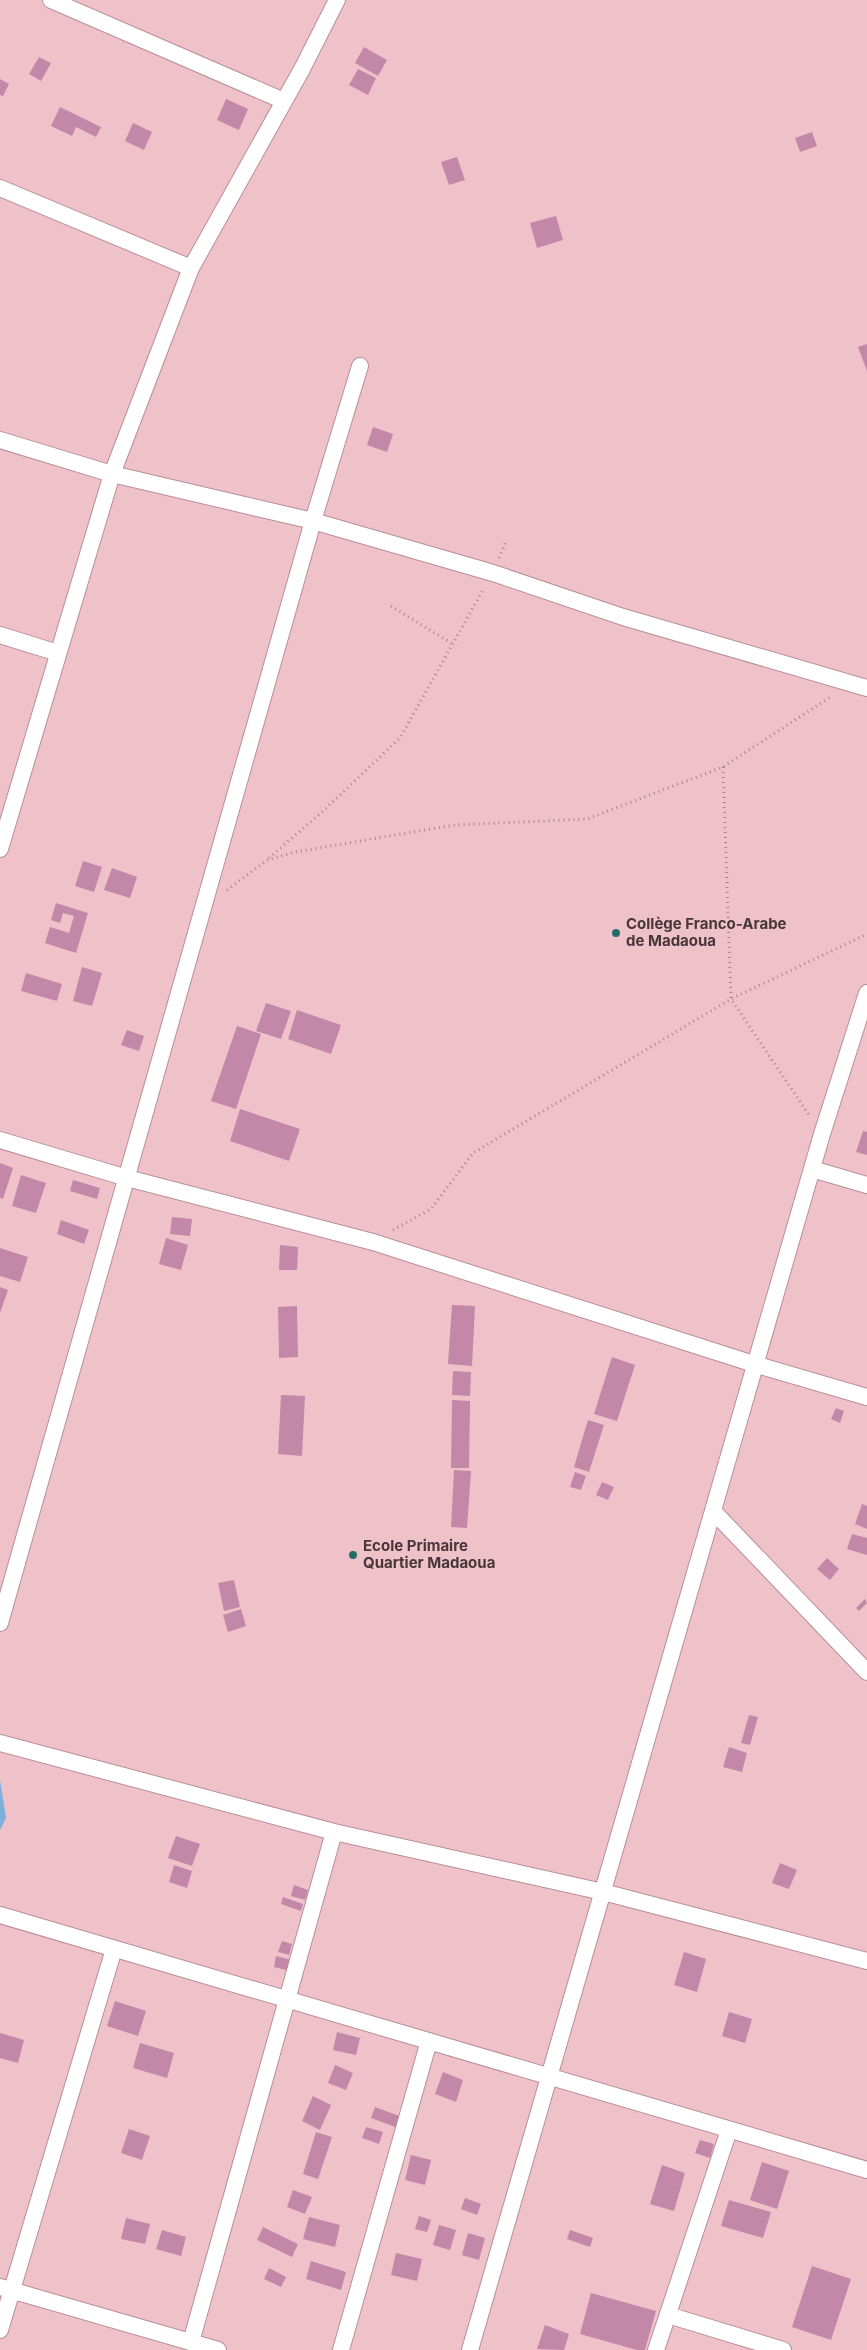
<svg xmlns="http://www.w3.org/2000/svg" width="867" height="2350" viewBox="0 0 867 2350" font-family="Inter,sans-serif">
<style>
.water{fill:#7db0dd}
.building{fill:#c387a8}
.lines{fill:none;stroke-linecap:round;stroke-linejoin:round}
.minor-casing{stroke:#b98e96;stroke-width:18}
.path{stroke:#a6858b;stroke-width:3;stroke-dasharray:1 4;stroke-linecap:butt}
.minor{stroke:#fff;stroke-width:16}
.poi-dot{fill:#256e66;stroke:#efc2ca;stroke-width:2}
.labels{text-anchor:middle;stroke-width:4;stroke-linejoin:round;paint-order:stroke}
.poi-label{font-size:15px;font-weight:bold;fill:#48363a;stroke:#efc2ca;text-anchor:start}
</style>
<rect width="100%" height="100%" fill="#efc2ca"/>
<path class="water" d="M0 1780 6 1818 0 1830Z"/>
<path class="building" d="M364 47 387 60 378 76 355 63Z
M39 57 51 63 41 81 29 74Z
M358 69 376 78 368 95 349 85Z
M0 79 9 84 3 96 0 95Z
M226 99 248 109 239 130 217 120Z
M60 107 101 127 96 137 76 127 72 136 51 126Z
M133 123 152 132 144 150 125 141Z
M812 132 817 146 800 152 795 138Z
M457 157 465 180 449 185 441 162Z
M556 216 563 240 537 248 530 223Z
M867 344V371L858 347Z
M373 427 393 434 387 452 367 445Z
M83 861 102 867 94 892 75 886Z
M112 868 137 877 130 898 104 890Z
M56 903 88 913 76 953 45 943 50 927 69 933 74 916 63 913 60 923 51 920Z
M82 967 102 973 92 1006 73 1001Z
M26 973 62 984 57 1001 21 991Z
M266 1003 291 1011 281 1039 256 1031Z
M297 1010 341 1025 331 1054 288 1039Z
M237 1026 261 1034 236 1109 211 1101Z
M127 1030 144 1036 139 1051 121 1045Z
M240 1109 300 1129 289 1161 230 1141Z
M863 1131 867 1132V1155L856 1152Z
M0 1163 13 1168 3 1199 0 1198Z
M21 1175 46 1183 36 1213 12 1206Z
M73 1180 100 1188 97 1199 70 1191Z
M172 1217 192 1219 190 1236 170 1234Z
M61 1220 89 1230 84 1244 57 1234Z
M166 1238 188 1245 181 1270 159 1264Z
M280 1245 298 1247 297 1270H279Z
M0 1248 28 1257 20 1282 0 1276Z
M0 1287 8 1290 0 1313Z
M452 1305 475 1306 472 1366 448 1364Z
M297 1306 298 1357 279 1358 278 1307Z
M612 1357 635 1365 617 1421 594 1414Z
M453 1371 471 1372 470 1396 452 1395Z
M281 1395 305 1396 302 1456 278 1454Z
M452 1400 470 1401 469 1468H451Z
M836 1408 844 1411 840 1423 831 1419Z
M588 1420 604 1425 589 1472 574 1467Z
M454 1470 471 1471 467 1528 451 1527Z
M575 1472 586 1476 581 1490 570 1487Z
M602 1482 614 1487 608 1500 596 1495Z
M862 1504 867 1506V1529L855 1524Z
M852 1534 867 1538V1555L847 1549Z
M827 1558 839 1569 830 1580 817 1569Z
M234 1580 240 1607 224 1611 218 1583Z
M865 1599 867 1603 859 1611 856 1608Z
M241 1609 246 1626 228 1632 223 1615Z
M749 1715 758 1717 750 1745 741 1743Z
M729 1747 747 1753 742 1772 723 1767Z
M176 1836 200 1844 192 1866 168 1858Z
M780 1863 797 1870 789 1889 772 1883Z
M174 1865 192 1871 187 1888 169 1882Z
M294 1885 308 1890 305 1900 291 1896Z
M283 1897 303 1904 301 1911 281 1904Z
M282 1941 292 1944 289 1955 278 1952Z
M684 1952 706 1959 697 1992 674 1985Z
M276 1956 292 1960 290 1971 274 1967Z
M115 2001 146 2011 138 2036 107 2026Z
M729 2012 752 2019 745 2043 722 2036Z
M337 2032 360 2038 356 2055 333 2050Z
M0 2033 24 2040 18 2063 0 2058Z
M140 2043 174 2053 167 2078 133 2068Z
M335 2065 353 2073 346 2090 328 2083Z
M443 2072 463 2080 456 2102 435 2094Z
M313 2096 331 2105 320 2130 302 2121Z
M375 2107 402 2117 398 2128 371 2118Z
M366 2127 383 2132 379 2144 362 2138Z
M129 2129 150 2136 142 2160 121 2153Z
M316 2132 332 2137 318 2179 303 2174Z
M700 2140 714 2144 710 2158 695 2153Z
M411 2155 431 2160 425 2185 405 2180Z
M762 2162 789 2171 777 2209 750 2200Z
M662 2165 685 2173 674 2211 650 2204Z
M293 2190 312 2197 305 2214 287 2207Z
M465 2198 481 2204 477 2215 461 2209Z
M729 2200 771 2212 763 2238 721 2226Z
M419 2216 431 2220 427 2232 415 2229Z
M309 2217 340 2225 335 2247 303 2239Z
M126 2218 150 2224 145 2244 121 2239Z
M439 2225 456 2230 450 2250 433 2245Z
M263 2227 298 2244 292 2257 257 2240Z
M162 2230 186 2237 181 2256 156 2249Z
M570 2230 593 2238 590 2247 567 2239Z
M468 2233 485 2238 479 2260 462 2255Z
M396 2253 422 2259 417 2281 391 2275Z
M311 2261 346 2272 341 2290 306 2279Z
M812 2266 851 2279 831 2340 792 2327Z
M269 2268 286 2277 281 2287 264 2279Z
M591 2293 656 2311 645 2350H637L580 2334Z
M545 2325 569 2334 564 2350 537 2349Z"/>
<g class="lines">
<g class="minor-casing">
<path id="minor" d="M51 0 284 101
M0 188 191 268
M0 440 112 474 313 521 493 573 623 617 867 688
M0 635 58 653
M0 849 112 474 191 268 302 69 337 0
M0 1140 127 1178 373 1242 757 1365 867 1397
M812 1169 867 1185
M714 1512 867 1672
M0 1623 313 521 360 366
M0 1743 334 1832 603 1892 867 1961
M0 1915 867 2170
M0 2287 218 2350
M668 2315 783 2350
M0 2330 114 1949
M191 2342 334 1832
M341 2350 429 2041
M470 2350 822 1134 867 993
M656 2350 729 2130"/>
</g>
<path class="path" d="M499 558 506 542
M391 606 451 643
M723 767 731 999 809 1115
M269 858 322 812 400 738 484 588
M227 890 267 860 295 852 454 825 587 819 723 767 832 696
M393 1230 431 1209 473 1153 731 999 867 934"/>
<use href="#minor" class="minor"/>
</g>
<g class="poi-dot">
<circle cx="616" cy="933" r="5"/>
<circle cx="353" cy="1555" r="5"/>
</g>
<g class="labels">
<g class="poi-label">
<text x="626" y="929">Collège Franco-Arabe<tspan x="626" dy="17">de Madaoua</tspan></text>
<text x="363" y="1551">Ecole Primaire<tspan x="363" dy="17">Quartier Madaoua</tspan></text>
</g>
</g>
</svg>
